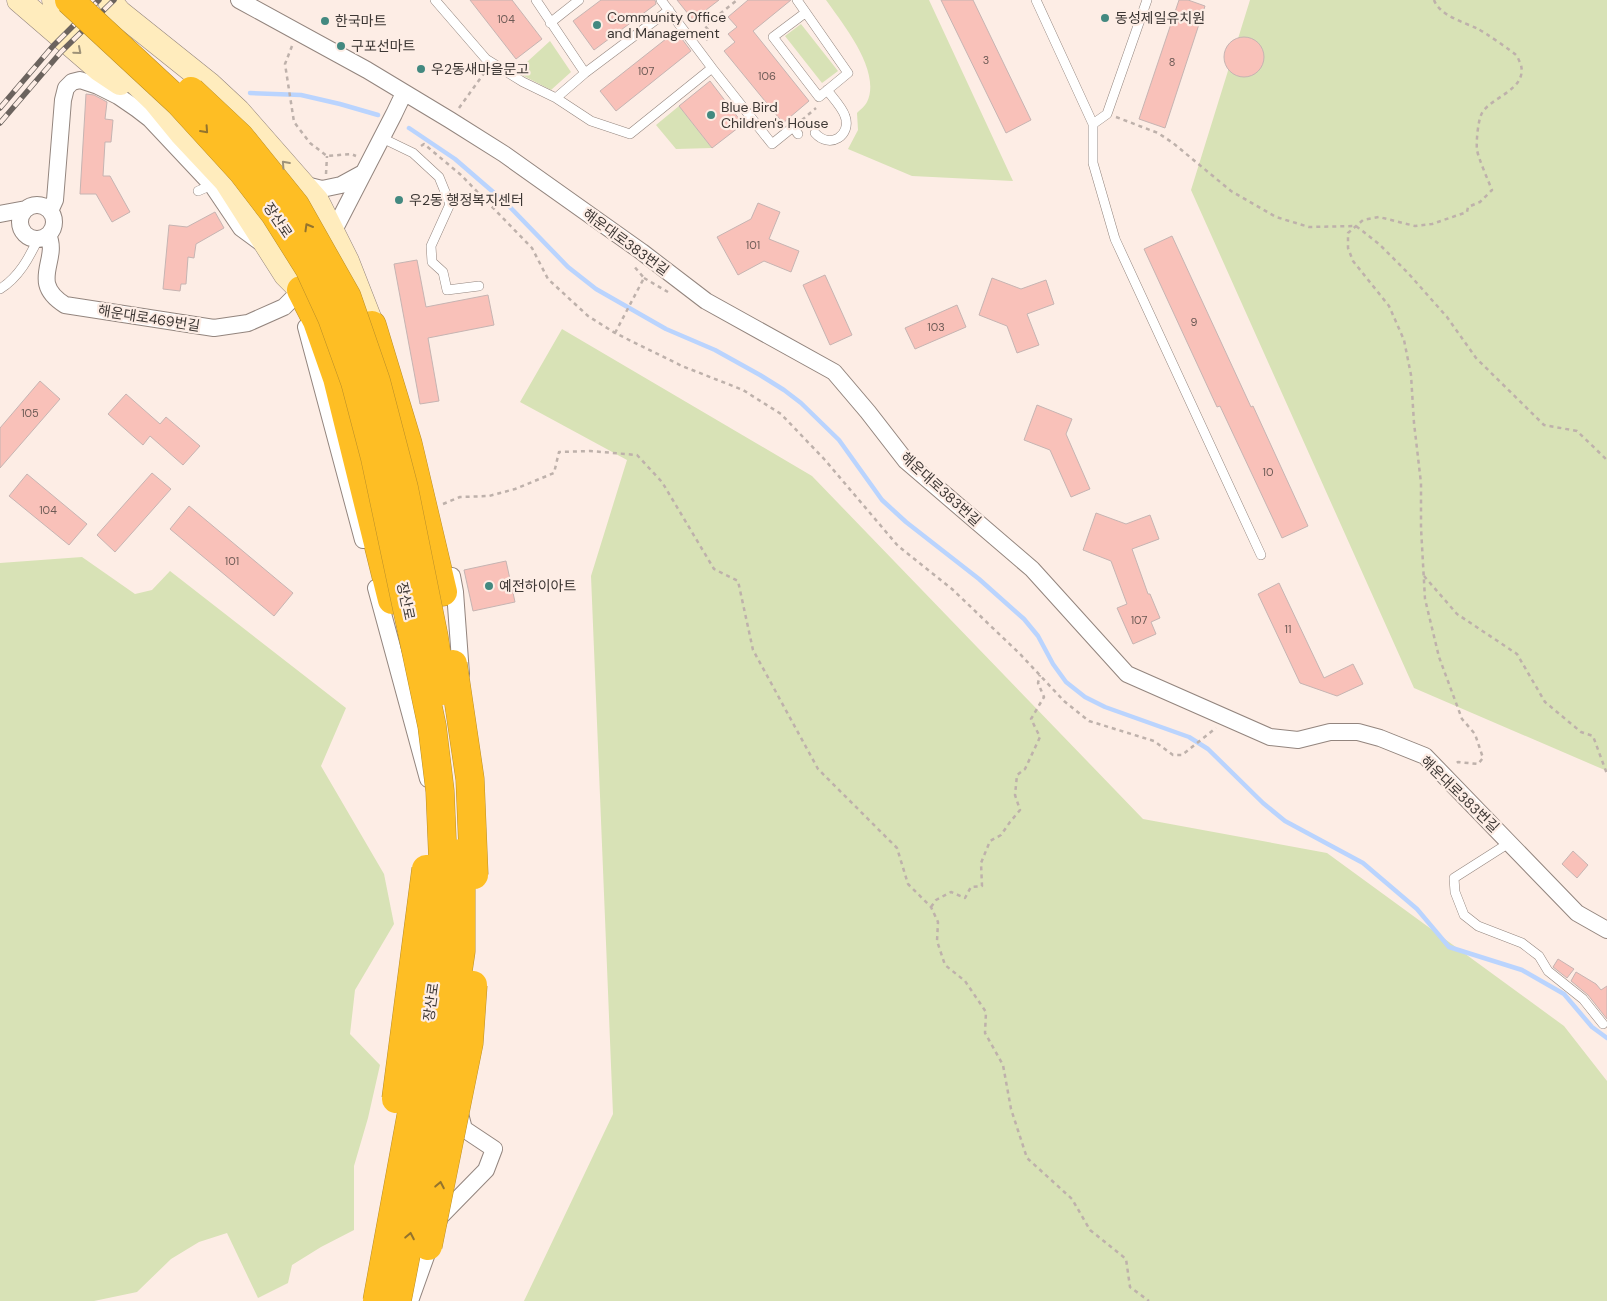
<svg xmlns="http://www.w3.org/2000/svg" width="1607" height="1301" viewBox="0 0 1607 1301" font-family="'DM Sans','Noto Sans KR',sans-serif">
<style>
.green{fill:#d8e2b6}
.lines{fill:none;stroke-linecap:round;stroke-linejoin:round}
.stream{stroke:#bad4fe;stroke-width:4.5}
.building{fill:#f9c1b9;stroke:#c6b4b2}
.lane-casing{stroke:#93857e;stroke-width:10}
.street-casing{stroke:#93857e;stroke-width:18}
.secondary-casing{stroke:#93857e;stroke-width:25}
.highway-casing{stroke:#ba8f2a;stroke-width:29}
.path{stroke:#beb1ab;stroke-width:2.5;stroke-dasharray:4 4;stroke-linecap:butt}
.lane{stroke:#fff;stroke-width:9}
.street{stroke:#fff;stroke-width:16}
.secondary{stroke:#ffecbd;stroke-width:24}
.highway{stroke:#febe24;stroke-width:28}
.rail-casing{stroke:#6b635e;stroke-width:5.5}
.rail{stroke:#fdede5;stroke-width:4;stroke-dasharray:11;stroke-linecap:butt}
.highway-bridge-casing{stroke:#ba8f2a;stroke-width:29;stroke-linecap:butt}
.highway-bridge{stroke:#febe24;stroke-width:28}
.oneway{stroke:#9e9278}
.oneway2{stroke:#94742d}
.poi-dot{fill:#438980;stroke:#fdede5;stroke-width:2}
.labels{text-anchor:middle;stroke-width:4.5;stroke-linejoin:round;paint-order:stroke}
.number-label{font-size:11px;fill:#6c5a55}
.poi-label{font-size:14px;fill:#3d3734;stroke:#fdede5;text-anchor:start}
.street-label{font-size:14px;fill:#3d3734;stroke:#fdede5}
</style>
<rect width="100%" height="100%" fill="#fdede5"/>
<path class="green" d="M826 0H929L1013 181 912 176 848 149 858 130 857 113C860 110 865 106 867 102 882 71 842 23 826 0Z
M1250 0H1607V771L1414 688 1191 190Z
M801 24 838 71 822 83 785 36Z
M550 41 571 72 551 90 516 72Z
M679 106 712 148 676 149 656 125Z
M562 329 812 476 1143 819 1327 853 1564 1026 1607 1081V1301H524L613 1114 591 576 627 460 520 402Z
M82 557 135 594 152 590 170 571 346 708 321 766 384 874 394 924 355 990 350 1034 380 1065 368 1118 354 1166V1230L321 1247 292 1265 288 1283 258 1298 227 1233 199 1242 171 1259 137 1292 94 1301H0V563Z"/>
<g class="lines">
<path class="stream" d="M250 93 301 95 340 104 378 115
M409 128 455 159 507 204 568 267 596 289 666 329 715 350 760 375 784 390 801 403 839 440 882 500 906 522 979 579 1024 619 1038 636 1053 664 1066 682 1085 697 1105 707 1189 737 1208 749 1263 803 1285 821 1363 863 1417 909 1449 947 1522 970 1564 994 1592 1027 1607 1038"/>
</g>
<path class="building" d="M470 0H512L542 39 516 59Z
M601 0H655L656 4 594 50 573 21Z
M677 0H719L693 20Z
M748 0H791L753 31 809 101 783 123 724 51 735 42 728 34 737 27 728 17Z
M941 0H973L1031 120 1006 133Z
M1179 0H1188L1205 6 1165 128 1139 119Z
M676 31 691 51 616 111 600 91Z
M1224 57a20 20 0 1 1 40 0a20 20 0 1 1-40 0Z
M710 81 743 124 712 148 679 106Z
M86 94 94 95 107 102 105 119 113 120 111 142H105L103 176H110L130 212 112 222 96 194H80Z
M758 203 780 212 769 239 799 251 791 272 764 261 738 275 717 237 751 219Z
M215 212 224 228 196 244 194 258 188 257 186 284H181L180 291 163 289 169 225 187 227Z
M1172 236 1251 407 1253 406 1308 526 1282 538 1220 406 1217 407 1144 249Z
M417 260 426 307 488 295 494 325 428 338 439 401 420 404 394 264Z
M825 275 852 335 830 345 803 285Z
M992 278 1021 289 1046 280 1054 304 1027 314 1039 345 1017 353 1007 326 979 315Z
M957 305 966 327 915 349 905 328Z
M40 381 60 399 0 468V428Z
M126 394 160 424 166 417 200 446 183 465 150 436 143 445 108 414Z
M1037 405 1072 419 1066 434 1090 489 1071 497 1050 450 1024 440Z
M152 473 171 489 115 552 97 535Z
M27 474 87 524 69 545 9 496Z
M189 506 293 593 274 616 170 529Z
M1096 513 1126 524 1150 515 1159 539 1132 549 1148 594H1150L1160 618 1151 622 1156 634 1133 644 1117 608 1127 604 1111 561 1083 550Z
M506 561 515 602 473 611 464 570Z
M1279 583 1324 678 1353 664 1363 684 1337 696 1300 683 1258 594Z
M1573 851 1588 865 1577 878 1562 864Z
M1558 959 1574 969 1567 978 1553 967Z
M1576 972 1596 984 1601 990 1607 986V1019L1588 995 1571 981Z"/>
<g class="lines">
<g class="lane-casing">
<path id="lane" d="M435 0 486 59 523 82 556 98 591 121 630 134 712 68 772 144 793 127 798 134
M536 0 585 73
M661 0 712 68
M797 0 848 73 819 97 773 37 805 13
M1036 0 1093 124V163L1115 239 1261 555
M550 23 579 0
M556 98 585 73 669 10
M1093 124 1107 114 1147 0
M815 133C830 150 852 135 845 116 842 107 833 98 827 90
M382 138 413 153 439 177 450 204 431 246 432 262 443 272 447 290 479 286
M198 191 212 185
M0 289C19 277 29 258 38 239
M1509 843 1454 878 1455 892 1464 915 1478 926 1522 943 1539 956 1548 971 1583 999 1603 1024"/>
</g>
<g class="street-casing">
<path id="street" d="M239 0 367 70 450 120 504 154 642 252 706 301 834 372 868 412 906 461 1032 569 1127 674 1270 737 1298 740 1330 732H1358L1380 738 1425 756 1577 913 1607 930
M302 184 322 189 341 185 363 173
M20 222a17 17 0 1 1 34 0a17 17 0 1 1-34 0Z
M50 211 55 200 63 100 66 88 72 82 80 80 98 86 118 96 137 109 150 119 212 185 241 228 260 242
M0 214 26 209
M48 235C60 260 28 282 65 305L214 328 248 323 284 307 301 290 306 283
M330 238 394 114 404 93
M306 327 363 540
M452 576 455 592 461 674
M376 588 428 779
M410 1301 440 1217 486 1170 494 1149 464 1129 459 1110"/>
</g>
<g class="secondary-casing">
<path id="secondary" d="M19 0 99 69 120 83
M54 0 105 53 154 100 181 133 226 181 286 275 301 290
M109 0 119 12 209 84 238 111 317 201 347 261 372 325"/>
</g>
<g class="highway-casing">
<path id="highway" d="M301 290 317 321 337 378 392 600
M372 325 408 444 443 592"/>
</g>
<path class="path" d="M1434 0C1440 16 1464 22 1478 29 1483 31 1513 52 1516 55 1518 57 1520 63 1521 65 1527 90 1491 97 1482 113 1478 120 1476 142 1477 150 1479 160 1488 180 1492 190L1480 202 1468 207 1467 212 1432 224 1415 226 1379 217 1363 220 1348 233V248L1353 261 1389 306 1404 340 1411 375 1414 423 1421 483V528L1425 599 1439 657 1462 719 1475 734 1483 758 1478 764 1458 762 1455 764
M706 40 713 35 705 26 737 0
M292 46 285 64 294 122 310 143 327 156 351 154 356 156
M459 108 485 72
M1116 117 1158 133 1173 143 1231 191 1276 217 1309 227 1356 226 1379 244 1408 273 1447 317 1476 358 1544 425 1577 431 1607 460
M802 120 816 108
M421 146 424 144 461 175 532 248 548 279 588 316 615 333 682 366 743 390 781 414 825 460 898 546 952 589 1020 654 1064 701 1089 721 1154 741 1173 755H1182L1216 728
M326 174 327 156
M644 278 668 292
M615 333 644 278 633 265
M443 504 460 497 489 496 515 489 554 473 559 452 590 451 637 455 662 482 714 569 738 581 753 650 818 769 897 848 908 884 931 907 938 922 937 941 945 965 965 981 986 1012 985 1033 1003 1065 1011 1109 1027 1158 1072 1199 1090 1230 1126 1259 1130 1287 1149 1301
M1424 576 1457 614 1517 654 1545 702 1581 732 1593 736 1607 774
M931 907 936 900 951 892 965 898 971 887 982 886 981 863 990 841 1001 835 1010 822 1020 810 1015 795 1017 775 1025 769 1040 737 1031 719 1044 697 1038 683 1040 675"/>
<use href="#lane" class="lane"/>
<use href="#street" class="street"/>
<use href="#secondary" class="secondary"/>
<use href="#highway" class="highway"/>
<g class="rail-casing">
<path id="rail" d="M0 108 53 46 99 0
M0 123 61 52 114 0"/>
</g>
<use href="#rail" class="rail"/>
<g class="highway-bridge-casing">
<path id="highway-bridge" d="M69 0 179 102 242 171 275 214 309 268 332 318 355 382 375 458 432 726 440 791 443 862 440 927 429 1018 377 1301
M191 91 240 137 295 205 347 297 376 381 404 488 434 637 442 691
M453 664 470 779 474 875
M396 1099 426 869
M428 1246 469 1043 473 985
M397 1301 447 1045 461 951V853"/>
</g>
<use href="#highway-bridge" class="highway-bridge"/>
</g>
<defs><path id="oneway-chevron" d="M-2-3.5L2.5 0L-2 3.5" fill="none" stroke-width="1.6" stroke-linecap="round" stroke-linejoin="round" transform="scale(1.25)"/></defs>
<g class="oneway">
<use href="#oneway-chevron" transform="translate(78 51) rotate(41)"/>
<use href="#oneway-chevron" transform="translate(285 164) rotate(-132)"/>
</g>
<g class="oneway2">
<use href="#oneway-chevron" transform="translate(205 130) rotate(48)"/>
<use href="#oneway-chevron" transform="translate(308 227) rotate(-120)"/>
<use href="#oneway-chevron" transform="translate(440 1185) rotate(-79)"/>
<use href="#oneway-chevron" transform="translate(410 1236) rotate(-79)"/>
</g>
<g class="poi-dot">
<circle cx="1105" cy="18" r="5"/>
<circle cx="325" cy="21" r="5"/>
<circle cx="597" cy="25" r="5"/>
<circle cx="341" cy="46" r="5"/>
<circle cx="421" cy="69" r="5"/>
<circle cx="711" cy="115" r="5"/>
<circle cx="399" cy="200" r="5"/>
<circle cx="489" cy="586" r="5"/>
</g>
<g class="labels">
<g class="number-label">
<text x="506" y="23">104</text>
<text x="986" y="64">3</text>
<text x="1172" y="66">8</text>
<text x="646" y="75">107</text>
<text x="767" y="80">106</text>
<text x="753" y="249">101</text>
<text x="1194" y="326">9</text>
<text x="936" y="331">103</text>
<text x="30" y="417">105</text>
<text x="1268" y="476">10</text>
<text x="48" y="514">104</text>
<text x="232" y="565">101</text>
<text x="1139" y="624">107</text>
<text x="1288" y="633">11</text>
</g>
<g class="poi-label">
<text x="607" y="22">Community Office<tspan x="607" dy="16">and Management</tspan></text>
<text x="1115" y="23">동성제일유치원</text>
<text x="335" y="26">한국마트</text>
<text x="351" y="51">구포선마트</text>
<text x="431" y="74">우2동새마을문고</text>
<text x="721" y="112">Blue Bird<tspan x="721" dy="16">Children's House</tspan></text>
<text x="409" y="205">우2동 행정복지센터</text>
<text x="499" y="591">예전하이아트</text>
</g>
<g class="street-label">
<text transform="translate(278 220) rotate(56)" y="5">장산로</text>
<text transform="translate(626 242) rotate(36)" y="5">해운대로383번길</text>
<text transform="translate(149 318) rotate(9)" y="5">해운대로469번길</text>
<text transform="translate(941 489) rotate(42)" y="5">해운대로383번길</text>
<text transform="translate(406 601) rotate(78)" y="5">장산로</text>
<text transform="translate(1460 794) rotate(44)" y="5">해운대로383번길</text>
<text transform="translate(431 1002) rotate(-82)" y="5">장산로</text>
</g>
</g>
</svg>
